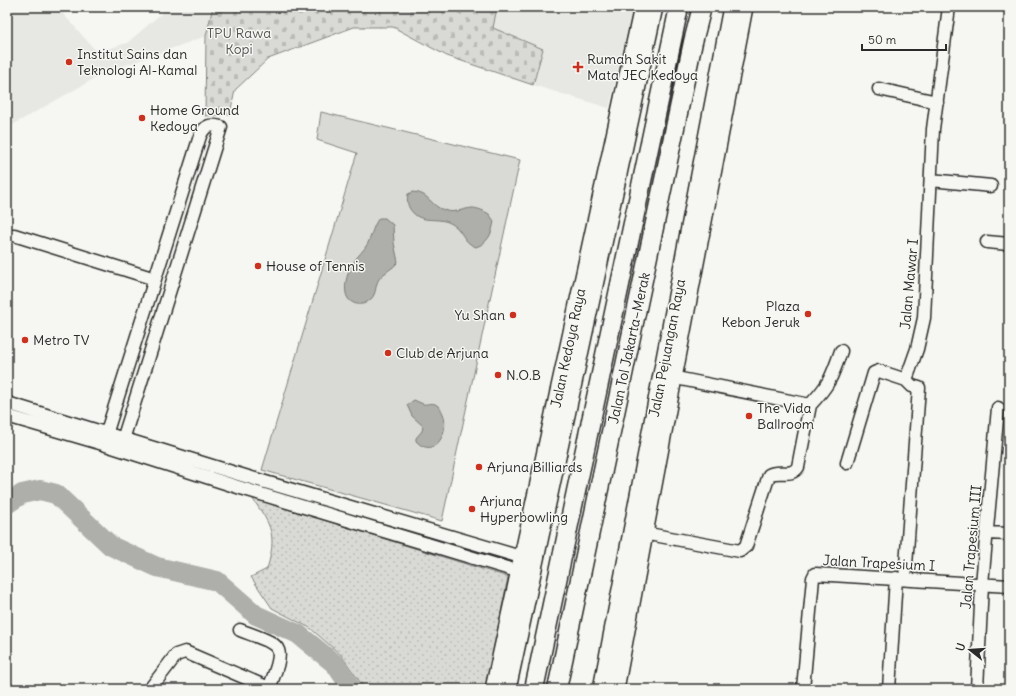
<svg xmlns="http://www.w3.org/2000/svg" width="1016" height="696" viewBox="0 0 1016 696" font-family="Delius,sans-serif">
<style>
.built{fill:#e7e7e3}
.grass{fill:url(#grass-dots);stroke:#828280}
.cemetery{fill:url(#cemetery-stones);stroke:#828280}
.park{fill:#d9d9d5;stroke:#828280}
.water{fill:#aeaeab;stroke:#7a7a78}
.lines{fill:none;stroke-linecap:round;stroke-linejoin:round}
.river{stroke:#aeaeab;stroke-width:20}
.minor-casing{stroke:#2b2b2b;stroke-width:15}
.major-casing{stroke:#2b2b2b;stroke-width:18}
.highway-casing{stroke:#2b2b2b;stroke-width:21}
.minor{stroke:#f6f6f2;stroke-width:12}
.major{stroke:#f6f6f2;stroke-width:15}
.highway{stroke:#f6f6f2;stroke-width:18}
.poi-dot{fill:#c8321e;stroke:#f6f6f2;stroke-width:1.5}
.labels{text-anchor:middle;stroke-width:3;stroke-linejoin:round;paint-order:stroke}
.park-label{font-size:14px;fill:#565656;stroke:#f6f6f2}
.poi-label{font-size:14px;fill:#2b2b2b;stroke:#f6f6f2;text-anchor:start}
.street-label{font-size:14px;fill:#2b2b2b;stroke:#f6f6f2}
</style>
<defs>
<pattern id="grass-dots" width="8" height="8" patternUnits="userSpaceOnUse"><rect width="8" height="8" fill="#d9d9d5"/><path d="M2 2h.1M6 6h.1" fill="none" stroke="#babab7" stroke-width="1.8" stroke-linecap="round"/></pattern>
<pattern id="cemetery-stones" width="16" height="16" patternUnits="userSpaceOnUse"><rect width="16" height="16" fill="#d9d9d5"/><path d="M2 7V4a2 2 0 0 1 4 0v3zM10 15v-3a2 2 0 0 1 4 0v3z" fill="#babab7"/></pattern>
</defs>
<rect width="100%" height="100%" fill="#f6f6f2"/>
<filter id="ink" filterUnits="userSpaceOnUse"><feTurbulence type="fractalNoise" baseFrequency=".025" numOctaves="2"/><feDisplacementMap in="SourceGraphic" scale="8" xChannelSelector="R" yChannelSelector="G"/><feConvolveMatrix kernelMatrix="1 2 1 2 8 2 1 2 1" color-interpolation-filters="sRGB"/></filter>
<g filter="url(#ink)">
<path class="built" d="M7 7H57L97 52 127 43 169 7H213L206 36 104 73 7 128Z
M497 7H633L609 108 533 85 543 49 492 28Z"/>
<path class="grass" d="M252 498 508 577 486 689H365L341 655 310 628 272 608 251 577 267 569C277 535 272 526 252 498Z"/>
<path class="cemetery" d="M213 7H497L493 28 543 49 533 85 447 56 393 27H354L268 59 235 90 230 114 205 116 206 36Z"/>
<path class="park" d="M321 112 520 160 442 521 262 470 357 153 317 140Z"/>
<path class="water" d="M413 192C430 193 430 206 444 210 454 214 462 209 472 208 478 208 484 211 489 214L494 221C492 234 488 243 476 247 462 242 464 231 452 224 437 215 421 226 410 209 407 204 407 200 408 194Z
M379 218H385L393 225 394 243 398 262C393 269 384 272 379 279 374 286 378 296 367 302 363 305 356 305 352 302 340 296 347 271 353 263 357 256 364 251 368 243 372 234 373 226 379 218Z
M414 400C417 401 420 403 423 404 428 405 433 401 438 406 455 423 437 463 416 441V438L422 431 423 426 412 416 407 405Z"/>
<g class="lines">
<path class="river" d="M7 504 22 494 40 490 56 494 111 546 157 567 217 581 256 615 298 634 335 664 352 689"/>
<g class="minor-casing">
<path id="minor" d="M879 89 937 102
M931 180 991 186
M14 235 155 279
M987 242 1009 244
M906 380 917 349 924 318 933 129 949 7
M7 403 245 476 531 560
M810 405C829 385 832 377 841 351
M7 416 103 444 241 488 527 574
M103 444 200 136C205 125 210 124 221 127L120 449
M847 463 874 373 879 371 906 380
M638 532 740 551 746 546 769 475C779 469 791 478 798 467L810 405 666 376
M987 533 1009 534
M905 579 919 388 912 386 906 380
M240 630C284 647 286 643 269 689
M150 689 176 655 185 652 269 688
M803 689 813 578 815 574 1009 586
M889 689 896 578
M977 689 982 584 998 408"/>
</g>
<g class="major-casing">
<path id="major" d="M493 689 642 7
M508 689 655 7
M601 689 731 7
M616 689 674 378 745 7"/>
</g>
<g class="highway-casing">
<path id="highway" d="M534 689 679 7
M557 689 693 42 702 7"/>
</g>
<use href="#minor" class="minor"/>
<use href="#major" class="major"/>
<use href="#highway" class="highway"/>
</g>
</g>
<g class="poi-dot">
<circle cx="69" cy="62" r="4"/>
<path d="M576 61h4v4h4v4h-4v4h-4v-4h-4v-4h4z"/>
<circle cx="142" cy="118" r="4"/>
<circle cx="258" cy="266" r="4"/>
<circle cx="808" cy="314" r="4"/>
<circle cx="513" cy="315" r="4"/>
<circle cx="25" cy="340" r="4"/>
<circle cx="388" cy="353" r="4"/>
<circle cx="498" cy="375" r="4"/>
<circle cx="749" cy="416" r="4"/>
<circle cx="479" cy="467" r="4"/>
<circle cx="472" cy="509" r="4"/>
</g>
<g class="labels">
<g class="park-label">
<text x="239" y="38">TPU Rawa<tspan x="239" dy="16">Kopi</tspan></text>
</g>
<g class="poi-label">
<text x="77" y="59">Institut Sains dan<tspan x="77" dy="16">Teknologi Al-Kamal</tspan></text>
<text x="587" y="64">Rumah Sakit<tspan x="587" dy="16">Mata JEC Kedoya</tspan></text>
<text x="150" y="115">Home Ground<tspan x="150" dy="16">Kedoya</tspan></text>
<text x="266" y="271">House of Tennis</text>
<text x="800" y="311" text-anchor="end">Plaza<tspan x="800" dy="16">Kebon Jeruk</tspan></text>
<text x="505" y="320" text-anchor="end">Yu Shan</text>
<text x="33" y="345">Metro TV</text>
<text x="396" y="358">Club de Arjuna</text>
<text x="506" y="380">N.O.B</text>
<text x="757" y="413">The Vida<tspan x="757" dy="16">Ballroom</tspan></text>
<text x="487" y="472">Arjuna Billiards</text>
<text x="480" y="506">Arjuna<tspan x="480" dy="16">Hyperbowling</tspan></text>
</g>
<g class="street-label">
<text transform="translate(909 284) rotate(-85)" y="5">Jalan Mawar I</text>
<text transform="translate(568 348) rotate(-78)" y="5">Jalan Kedoya Raya</text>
<text transform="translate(629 348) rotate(-78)" y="5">Jalan Tol Jakarta–Merak</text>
<text transform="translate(667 348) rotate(-79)" y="5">Jalan Pejuangan Raya</text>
<text transform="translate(971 547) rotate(-85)" y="5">Jalan Trapesium III</text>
<text transform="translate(879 563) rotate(3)" y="5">Jalan Trapesium I</text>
</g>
</g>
<rect width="1016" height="696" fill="none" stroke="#f6f6f2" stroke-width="24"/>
<rect x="12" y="12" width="992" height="672" fill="none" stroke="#2b2b2b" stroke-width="1.5" filter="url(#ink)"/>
<g transform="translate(970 650) rotate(287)" stroke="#f6f6f2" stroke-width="3" paint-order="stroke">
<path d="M0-3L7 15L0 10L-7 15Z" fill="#2b2b2b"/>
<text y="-6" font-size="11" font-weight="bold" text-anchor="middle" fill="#2b2b2b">U</text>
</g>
<path d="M862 44v6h84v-6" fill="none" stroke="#2b2b2b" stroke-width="2"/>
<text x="868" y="44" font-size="12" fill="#2b2b2b" stroke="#f6f6f2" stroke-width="3" paint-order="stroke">50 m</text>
</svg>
